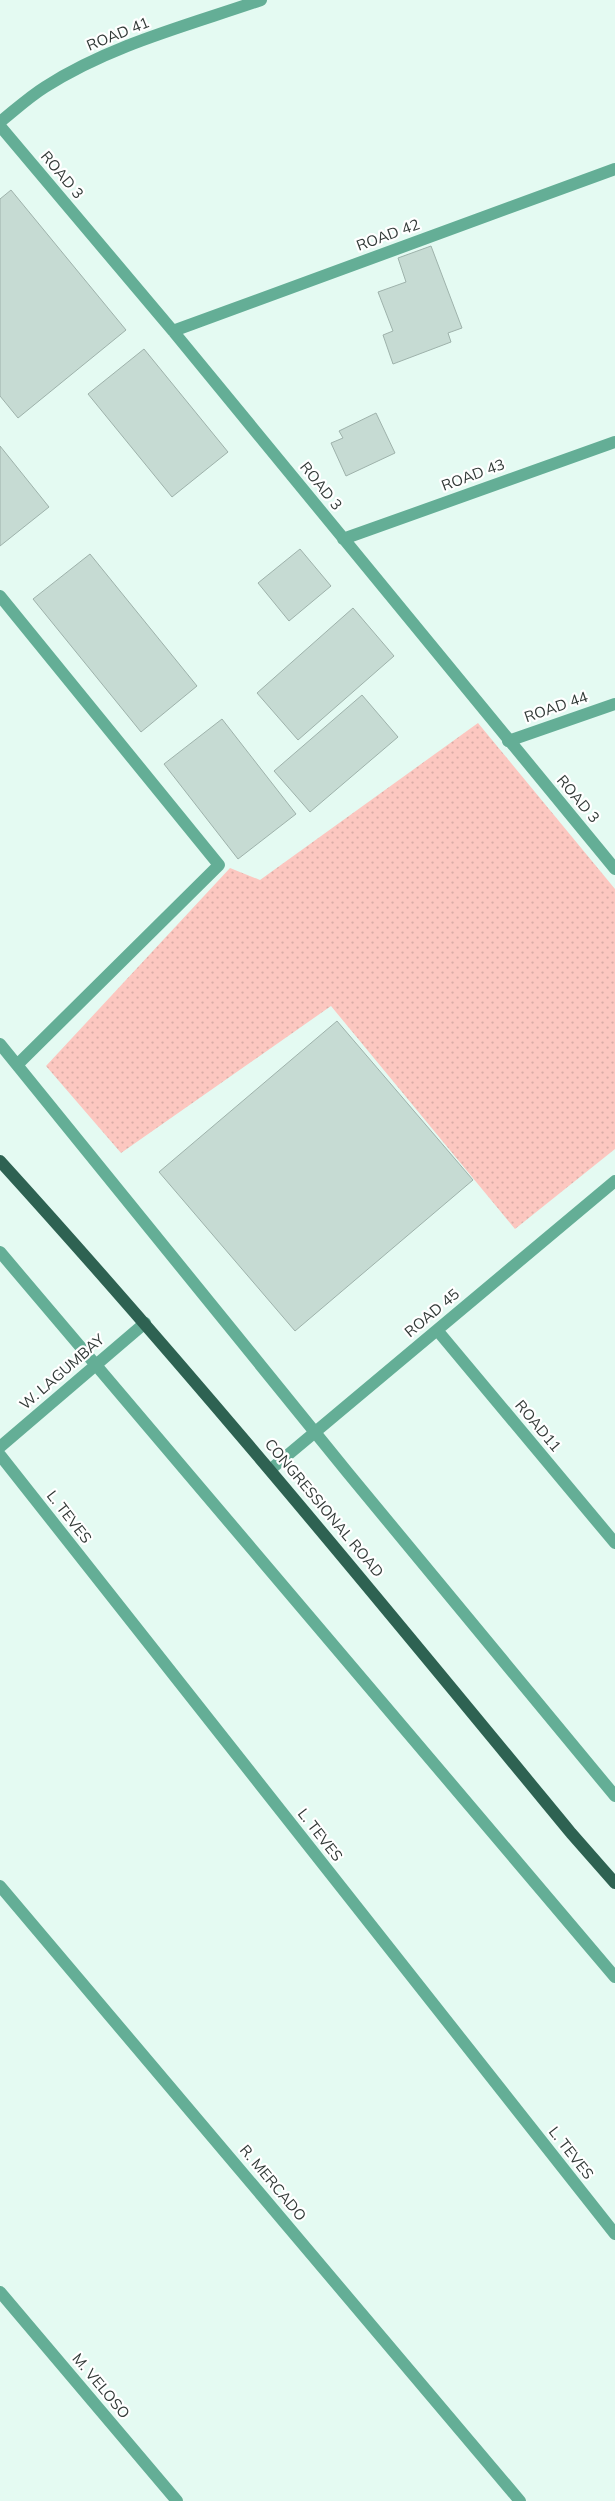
<svg xmlns="http://www.w3.org/2000/svg" width="615" height="2501" viewBox="0 0 615 2501" font-family="Mulish,sans-serif">
<style>
.grass{fill:url(#grass-dots)}
.building{fill:#c6dbd3;stroke:#9eb2ab}
.lines{fill:none;stroke-linecap:round;stroke-linejoin:round}
.minor{stroke:#64ae96;stroke-width:12}
.major{stroke:#2e6252;stroke-width:12}
.labels{text-anchor:middle;stroke-width:4.5;stroke-linejoin:round;paint-order:stroke}
.street-label{font-size:15px;fill:#323a37;stroke:#fff}
</style>
<defs>
<pattern id="grass-dots" width="8" height="8" patternUnits="userSpaceOnUse" patternTransform="scale(1.25)"><rect width="8" height="8" fill="#fcc7c0"/><path d="M2 2h.1M6 6h.1" fill="none" stroke="#d8aca6" stroke-width="1.8" stroke-linecap="round"/></pattern>
</defs>
<rect width="100%" height="100%" fill="#e4faf2"/>
<path class="grass" d="M478 723 615 889V1149L515 1229 331 1006 121 1153 46 1066 230 868 260 880Z"/>
<path class="building" d="M11 190 126 330 18 418 0 396V199Z
M431 246 462 328 448 333 451 342 393 364 383 335 393 331 378 292 406 282 398 258Z
M144 349 228 452 172 497 88 394Z
M376 413 395 453 346 476 331 443 343 438 339 431Z
M0 446 49 507 0 546Z
M300 549 331 586 289 621 258 583Z
M90 554 197 686 141 732 33 599Z
M353 608 394 656 298 740 257 693Z
M362 695 398 737 310 812 274 771Z
M222 719 296 814 238 859 164 764Z
M337 1021 473 1180 295 1331 159 1172Z"/>
<g class="lines">
<path class="minor" d="M0 122C15 110 29 97 45 87 110 45 189 25 261 0
M0 126 173 331 615 869
M173 331 615 169
M343 539 615 442
M0 596 219 865 17 1065
M508 741 615 704
M0 1044 348 1473 615 1796
M0 1252 615 1977
M437 1330 615 1543
M0 1447 145 1323
M0 1455 615 2234
M271 1469 615 1181
M0 1886 520 2501
M0 2292 177 2501"/>
<path class="major" d="M0 1161C198 1379 384 1606 571 1833L615 1883"/>
</g>
<g class="labels">
<g class="street-label">
<text transform="translate(118 34) rotate(-22)" y="5">ROAD 41</text>
<text transform="translate(62 175) rotate(50)" y="5">ROAD 3</text>
<text transform="translate(388 235) rotate(-20)" y="5">ROAD 42</text>
<text transform="translate(473 475) rotate(-20)" y="5">ROAD 43</text>
<text transform="translate(321 486) rotate(51)" y="5">ROAD 3</text>
<text transform="translate(556 707) rotate(-19)" y="5">ROAD 44</text>
<text transform="translate(578 799) rotate(50)" y="5">ROAD 3</text>
<text transform="translate(432 1313) rotate(-40)" y="5">ROAD 45</text>
<text transform="translate(62 1372) rotate(-41)" y="5">W. LAGUMBAY</text>
<text transform="translate(538 1426) rotate(50)" y="5">ROAD11</text>
<text transform="translate(324 1508) rotate(50)" y="5">CONGRESSIONAL ROAD</text>
<text transform="translate(69 1517) rotate(52)" y="5">L. TEVES</text>
<text transform="translate(320 1835) rotate(52)" y="5">L. TEVES</text>
<text transform="translate(571 2153) rotate(52)" y="5">L. TEVES</text>
<text transform="translate(273 2183) rotate(50)" y="5">R. MERCADO</text>
<text transform="translate(101 2386) rotate(50)" y="5">M. VELOSO</text>
</g>
</g>
</svg>
